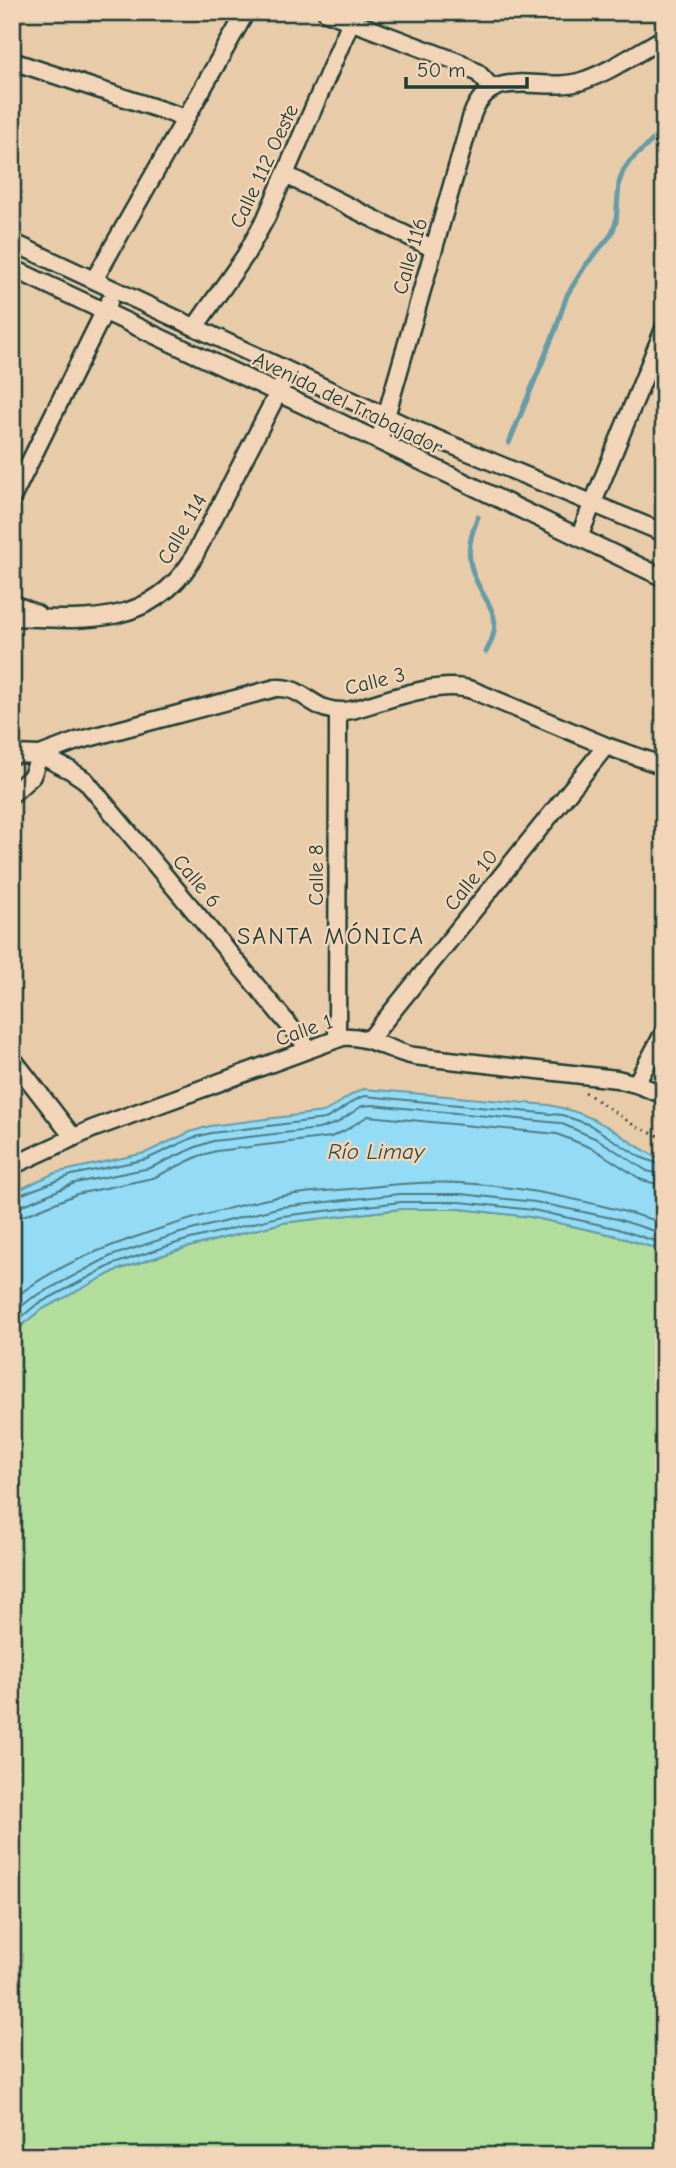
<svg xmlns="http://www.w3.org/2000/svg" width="676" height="2168" viewBox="0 0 676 2168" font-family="'Comic Neue',sans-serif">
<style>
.green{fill:#b3dd9b;stroke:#698d68;stroke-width:2}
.water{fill:#94dbf6;stroke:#659ca8;stroke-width:2}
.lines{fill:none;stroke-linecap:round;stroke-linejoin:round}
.shore{stroke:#4e7c82;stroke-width:2}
.stream{stroke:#659ca8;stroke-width:5}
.minor-casing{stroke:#1f3d34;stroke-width:21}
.path{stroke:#1f3d34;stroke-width:2.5;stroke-dasharray:2 5;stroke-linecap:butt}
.minor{stroke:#f2d5b8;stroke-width:16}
.labels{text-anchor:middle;stroke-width:5;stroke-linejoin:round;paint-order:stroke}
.street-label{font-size:21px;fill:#1f3d34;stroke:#f2d5b8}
.water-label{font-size:23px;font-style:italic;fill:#2b4d47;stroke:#f2d5b8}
.quarter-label{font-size:24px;letter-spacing:2px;fill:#1f3d34;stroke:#f2d5b8}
</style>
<rect width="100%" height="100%" fill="#e8cba9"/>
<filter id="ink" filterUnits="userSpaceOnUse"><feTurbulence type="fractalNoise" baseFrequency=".0143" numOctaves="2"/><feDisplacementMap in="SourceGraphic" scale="14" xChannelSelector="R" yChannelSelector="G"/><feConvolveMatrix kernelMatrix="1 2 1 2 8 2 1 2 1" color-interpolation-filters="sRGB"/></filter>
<g filter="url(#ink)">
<path class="green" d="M401 1209H460L531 1217 613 1235 664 1251V2156H12V1334L39 1311 74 1291 117 1270 185 1248 282 1223Z"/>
<path class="water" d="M364 1089 549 1105C569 1109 588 1115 606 1126 626 1137 642 1152 664 1160V1251L613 1235 531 1217 460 1209H401L282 1223 185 1248 117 1270 39 1311 12 1334V1193L55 1173 145 1153 190 1132 210 1126 323 1112C338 1106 348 1094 364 1089Z"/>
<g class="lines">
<path class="shore" d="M12 1198 72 1175 147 1159 192 1138 211 1133 325 1119C340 1113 350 1100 365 1096L562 1115 590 1125 640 1157 664 1166
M12 1207H19L75 1183 150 1168 196 1147 213 1141 319 1129 337 1123 362 1106 372 1105 560 1123 599 1140 647 1171 664 1175
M12 1218 23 1216 77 1194 153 1178 199 1156 216 1151 331 1137 344 1131 368 1116 557 1134 594 1149 642 1180 664 1186
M12 1300C54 1265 108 1246 159 1229 197 1217 237 1205 277 1197 301 1192 326 1191 350 1189 387 1185 424 1181 461 1183 530 1187 598 1203 664 1223
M12 1314 32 1298 111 1256 180 1233 281 1207 400 1194H461L535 1202 617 1219 664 1234
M12 1325 36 1305 114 1264 183 1241 282 1216 401 1202H460L533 1210 615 1228 664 1244"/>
<path class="stream" d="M509 443 555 331 567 295 585 266 611 235 616 222 619 183 623 171 630 161 655 138 664 121
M478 517C471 534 466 552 472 570 483 605 508 612 486 652"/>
<g class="minor-casing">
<path id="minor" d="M326 12 461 63 478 73 492 88
M12 61 186 118
M286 175 434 249
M12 242 413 429 664 533
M12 268 312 409 664 578
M94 280 246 12
M195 327 245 256 266 218 355 12
M379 441 472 115C491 63 541 94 582 81 610 72 638 52 664 38
M12 498 109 302
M579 537 664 329
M12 603 37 614
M12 617C81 620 148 628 191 562L283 383
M12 754 40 755 77 741 276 688C308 686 312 717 352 710 385 701 439 679 472 690L606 746 664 766
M12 794 32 776 40 755 70 770 85 780 309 1049
M337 1039 338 712
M369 1040 606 746
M12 1058 73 1137
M636 1084 664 1032
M12 1166 92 1129 343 1037C369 1035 389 1051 414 1056L617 1079 636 1084 664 1095"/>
</g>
<path class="path" d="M585 1092 635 1126 664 1138"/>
<use href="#minor" class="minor"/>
</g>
</g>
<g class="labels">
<g class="street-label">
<text transform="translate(264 166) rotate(-65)" y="7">Calle 112 Oeste</text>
<text transform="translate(410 256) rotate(-74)" y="7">Calle 116</text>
<text transform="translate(348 403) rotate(26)" y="7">Avenida del Trabajador</text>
<text transform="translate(182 529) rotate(-60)" y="7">Calle 114</text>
<text transform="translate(375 681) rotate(-14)" y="7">Calle 3</text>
<text transform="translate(316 875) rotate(-90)" y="7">Calle 8</text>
<text transform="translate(471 880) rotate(-51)" y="7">Calle 10</text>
<text transform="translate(197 881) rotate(50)" y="7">Calle 6</text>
<text transform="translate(304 1030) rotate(-19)" y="7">Calle 1</text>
</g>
<g class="water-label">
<text x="376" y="1159">Río Limay</text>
</g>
<g class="quarter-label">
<text x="331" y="944">SANTA MÓNICA</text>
</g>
</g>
<rect width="676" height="2168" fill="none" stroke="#f2d5b8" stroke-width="42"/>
<rect x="21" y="21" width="634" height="2126" fill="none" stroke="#1f3d34" stroke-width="2.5" filter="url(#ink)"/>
<path d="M406 77v10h121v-10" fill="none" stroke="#1f3d34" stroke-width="3.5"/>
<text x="417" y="77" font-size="21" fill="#1f3d34" stroke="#f2d5b8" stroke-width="5" paint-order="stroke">50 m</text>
</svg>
